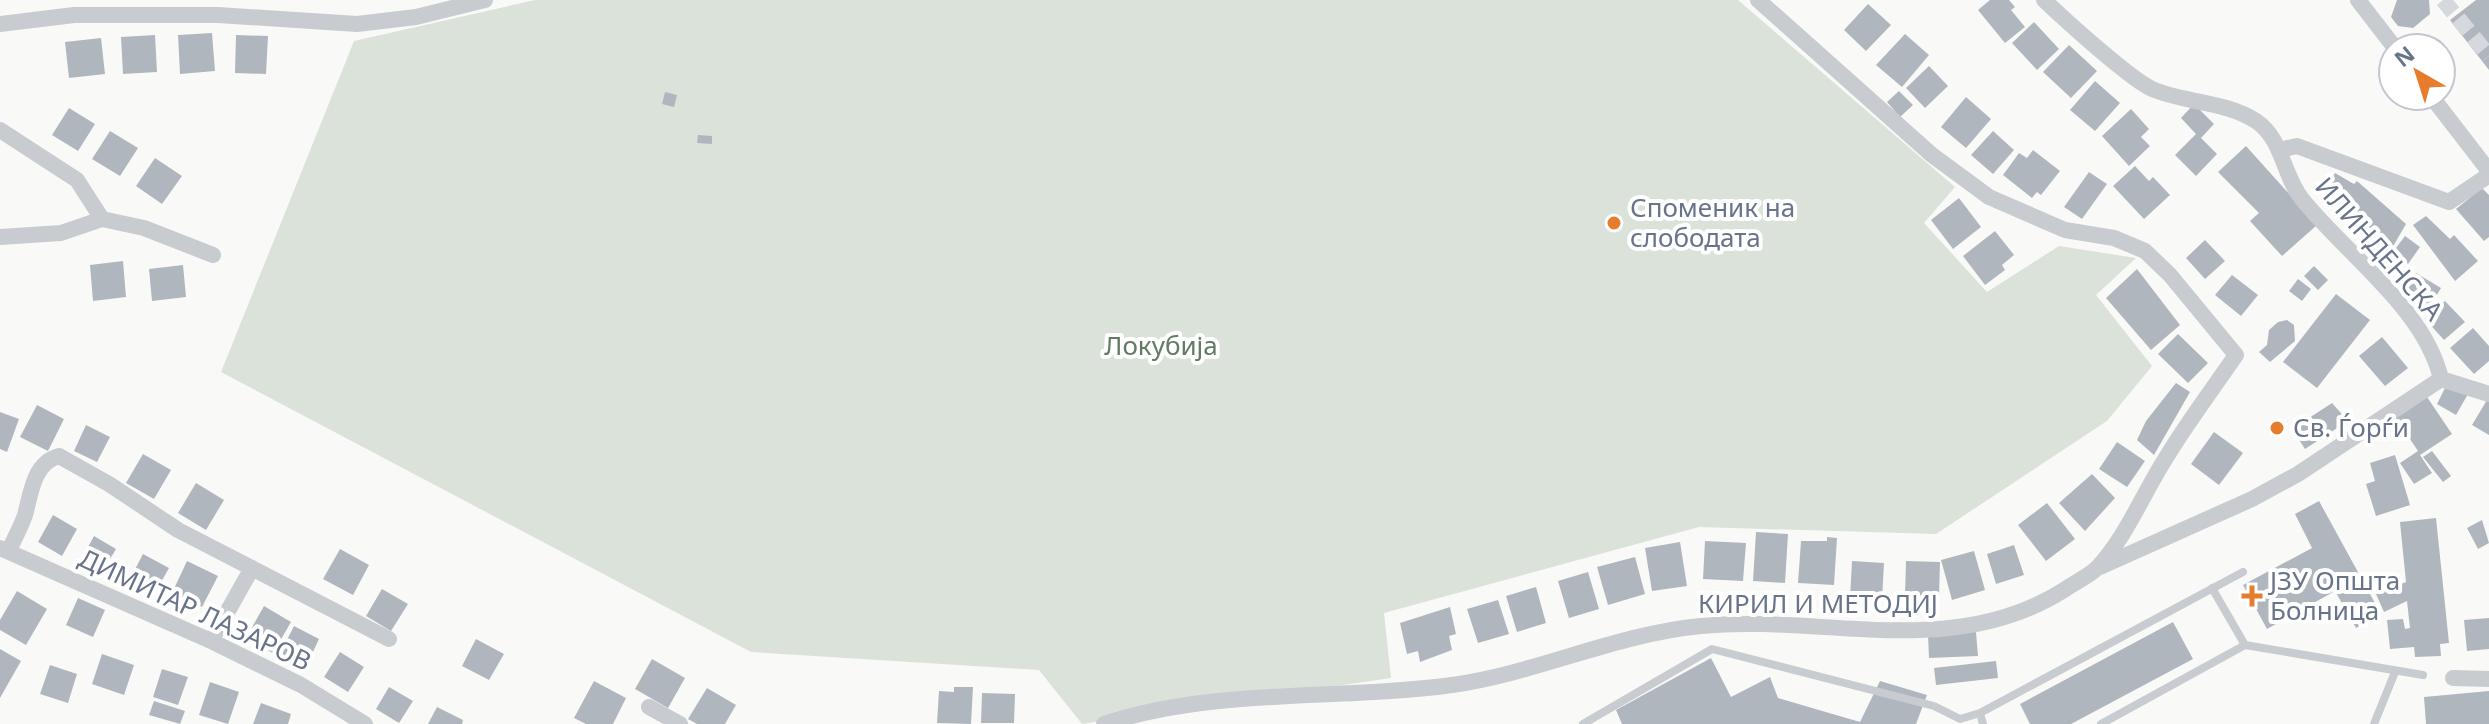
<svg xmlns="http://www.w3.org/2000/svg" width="2489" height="724" viewBox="0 0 2489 724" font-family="'Noto Sans',sans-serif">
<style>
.green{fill:#dae2d9}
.building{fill:#b0b6be}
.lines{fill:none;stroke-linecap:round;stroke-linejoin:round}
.street-tunnel{stroke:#d5d8dc;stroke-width:16;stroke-dasharray:16 8;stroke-linecap:butt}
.lane{stroke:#c8cbcf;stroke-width:8}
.street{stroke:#c8cbcf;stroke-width:16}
.poi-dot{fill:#e67d2c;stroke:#fff;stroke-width:3}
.labels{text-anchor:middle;stroke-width:8;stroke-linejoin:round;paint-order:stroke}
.poi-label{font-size:26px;fill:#687489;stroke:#fff;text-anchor:start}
.street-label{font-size:26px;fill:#687489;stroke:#fff}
.park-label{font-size:26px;fill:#637a64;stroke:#fff}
</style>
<rect width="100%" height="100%" fill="#f9faf8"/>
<path class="green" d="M535 0H1738L1955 187 1924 223 1987 292 2059 246 2136 258 2096 295 2152 366 2107 421 1936 534 1699 527 1384 613 1391 678 1082 724 1039 670 751 652 221 372 354 41Z"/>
<path class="building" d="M1990 0H2009L2015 7 2011 10 2025 27 2005 43 1978 10Z
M2397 0H2429L2430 14 2413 28 2398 26 2391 17Z
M2476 0H2489V70L2450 20Z
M1868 4 1891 25 1866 51 1844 30Z
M2034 22 2059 49 2037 70 2012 43Z
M212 33 215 71 180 74 178 35Z
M1905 34 1929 55 1902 87 1876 65Z
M155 35 157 72 123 74 121 37Z
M236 35 268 36 266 74 235 73Z
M101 38 105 74 69 78 65 42Z
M2415 38 2426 45 2434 39 2440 40 2444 50 2411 48 2410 42Z
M2069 45 2097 71 2071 98 2043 72Z
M1929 66 1948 86 1925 108 1906 88Z
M2095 81 2120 103 2095 131 2070 110Z
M1899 91 1913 105 1900 117 1887 102Z
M665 92 677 95 674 107 662 104Z
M1966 97 1991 119 1966 148 1941 127Z
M2194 104 2214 124 2201 138 2217 154 2196 176 2175 155 2196 134 2181 118Z
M69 108 95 124 78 151 52 135Z
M2131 109 2149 129 2141 137 2150 146 2129 166 2102 136Z
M110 131 138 148 120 176 92 159Z
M1993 131 2014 150 1993 174 1971 155Z
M698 135 712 136V144L697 143Z
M2246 146 2317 225 2282 256 2250 221 2259 213 2218 172Z
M2033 150 2060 171 2041 195 2037 192 2032 198 2003 175 2019 153 2027 158Z
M155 158 182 176 162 204 136 186Z
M2135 166 2149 181 2153 177 2170 195 2144 219 2113 186Z
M2089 172 2107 184 2082 219 2064 207Z
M2335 173 2354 184 2357 181 2406 224 2384 262 2366 249 2379 231 2367 227 2323 194Z
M2482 188 2489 195V237L2484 241 2456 209Z
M1959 198 1981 227 1953 249 1931 220Z
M2426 216 2450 239 2454 235 2478 261 2455 281 2413 225Z
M1995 231 2014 255 2002 265 2005 270 1985 285 1963 256Z
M2405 236 2420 247 2408 264 2393 252Z
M2205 240 2225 261 2205 279 2186 258Z
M123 261 126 297 93 301 90 265Z
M183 265 186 297 152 301 149 269Z
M2314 266 2328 280 2318 290 2304 276Z
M2137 269 2180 325 2151 350 2106 298Z
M2416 273 2441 288 2427 311 2402 296Z
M2232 275 2258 295 2241 316 2215 295Z
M2298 279 2311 289 2302 301 2289 291Z
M2336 294 2370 320 2317 388 2283 362Z
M2445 301 2465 322 2444 340 2425 319Z
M2287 320 2294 325 2295 341 2270 362 2259 352 2267 345 2269 330 2278 322Z
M2473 328 2489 346V361L2474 374 2450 348Z
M2178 334 2208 363 2188 383 2158 354Z
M2382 337 2408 368 2385 386 2359 356Z
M2176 383 2190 392 2154 455 2137 440 2146 421Z
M2445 388 2468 394 2456 415 2437 404Z
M2427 397 2452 434 2420 455 2432 473 2414 484 2400 463 2418 451 2396 418Z
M2487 400 2489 402V435L2472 425Z
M2332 403 2348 421 2305 449 2292 429Z
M37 405 64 419 48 451 20 437Z
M0 412 19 419 7 452 0 449Z
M86 425 110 437 97 462 74 451Z
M2214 432 2243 453 2219 485 2191 464Z
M2117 442 2145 461 2127 487 2099 469Z
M2432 451 2451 476 2443 482 2423 457Z
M143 454 171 470 154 499 126 483Z
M2395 455 2410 505 2376 516 2366 484 2375 481 2370 463Z
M2092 474 2115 498 2085 531 2059 503Z
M196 483 224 500 206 530 178 513Z
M2319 501 2381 614 2356 628 2335 591 2267 629 2243 585 2312 548 2295 514Z
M2047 503 2075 539 2046 561 2018 525Z
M53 515 77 529 62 556 38 542Z
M2436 518 2449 643 2440 644 2441 656 2415 657 2414 647 2390 649 2387 620 2403 619 2405 629 2410 628 2407 601 2384 612 2376 594 2406 582 2400 522Z
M2482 520 2489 543 2478 549 2467 528Z
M1756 532 1788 534 1785 583 1753 581Z
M94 536 116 549 103 571 82 558Z
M1827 537 1837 538 1834 585 1798 583 1801 541H1827Z
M1705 541 1746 543 1743 581 1703 579Z
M1680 542 1687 586 1652 591 1645 548Z
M2014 545 2024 575 1996 584 1987 554Z
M340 549 369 565 353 595 323 579Z
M1974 551 1985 590 1952 600 1941 560Z
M143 554 169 568 154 595 129 581Z
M1635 557 1645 594 1608 605 1597 567Z
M187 561 218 576 202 607 172 593Z
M1852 561 1884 563 1882 600 1850 598Z
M1906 561 1940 562 1939 597 1905 596Z
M1588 572 1599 609 1569 618 1558 581Z
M1536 587 1546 623 1517 632 1506 596Z
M382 589 408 604 391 631 366 616Z
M17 591 47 609 26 645 0 630V620Z
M78 598 105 610 93 637 66 625Z
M1498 600 1509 634 1478 643 1467 609Z
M264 606 291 622 273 653 246 638Z
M1450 607 1456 634 1449 636 1452 650 1420 662 1418 651 1407 654 1400 623Z
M2489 618V649L2467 651 2464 620Z
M2173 622 2193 659 2071 724H2030L2020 704Z
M294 626 319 639 306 667 280 654Z
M1976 632 1978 656 1929 658 1928 634Z
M476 639 504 654 489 680 462 666Z
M0 649 21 661 0 698Z
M340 652 364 667 348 692 324 677Z
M102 654 134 665 124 695 92 684Z
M1711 658 1731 697 1770 677 1778 698 1860 722 1880 681 1927 695 1916 724H1622L1616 710Z
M652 659 685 678 668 708 635 689Z
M1996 661 1998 678 1936 685 1934 668Z
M50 665 77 674 68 703 40 694Z
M162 669 188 677 178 705 153 697Z
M594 681 626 698 613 724H586L574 718Z
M210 682 239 692 228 724 199 715Z
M389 687 413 701 399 723 376 709Z
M954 687H973L971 724 937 723 939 691 954 692Z
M707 688 736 705 725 724H697L688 719Z
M2489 691V724H2426L2424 697Z
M982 693 1015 694 1014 723H981Z
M154 701 185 711 180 724 149 715Z
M261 703 291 714 288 724H253Z
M437 707 463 720 462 724H428Z"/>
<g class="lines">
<path class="street-tunnel" d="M2443 0 2489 56"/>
<path class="lane" d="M2212 588 2245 645
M1583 724 1712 649 1934 706 1960 719 1980 713
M1983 724 1980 713 2243 572
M2101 724 2245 645 2423 675
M2374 724 2395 672"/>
<path class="street" d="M2044 0C2065 20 2129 78 2152 89 2185 103 2225 101 2256 121 2283 139 2283 176 2302 199 2346 254 2425 309 2441 379L2489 394
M2358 0 2395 48
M0 24 74 15H218L357 24 416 17 485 0
M2431 96 2489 171
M0 130 77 180 102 219
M2279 150 2297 146 2449 202 2489 175
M0 237 61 233 102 219 144 228 213 255
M0 548 211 641 301 685 365 724
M9 551C14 539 21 527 25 515 31 494 33 463 59 456L109 484 178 530 389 639
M2100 567 2252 499 2298 474 2441 379
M211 641 252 568
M2453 678 2489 679
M649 707 680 724
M1104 724C1216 687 1337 701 1452 685 1537 673 1616 634 1701 626 1823 614 1952 661 2064 590 2074 583 2087 577 2096 569 2125 539 2142 496 2164 461 2186 424 2212 390 2236 355L2170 275 2145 251 2114 238 2065 230 1989 197 1932 155 1758 0"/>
</g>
<g class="poi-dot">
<circle cx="1614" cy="223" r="8"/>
<circle cx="2277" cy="428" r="8"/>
<path d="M2248 584h8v8h8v8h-8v8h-8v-8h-8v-8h8z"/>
</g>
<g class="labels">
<g class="poi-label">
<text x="1630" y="217">Споменик на<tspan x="1630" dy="30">слободата</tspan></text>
<text x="2293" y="437">Св. Ѓорѓи</text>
<text x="2270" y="590">ЈЗУ Општа<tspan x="2270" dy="30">Болница</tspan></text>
</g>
<g class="street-label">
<text transform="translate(2379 249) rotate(49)" y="9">ИЛИНДЕНСКА</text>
<text x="1818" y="613">КИРИЛ И МЕТОДИЈ</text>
<text transform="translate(195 610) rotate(25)" y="9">ДИМИТАР ЛАЗАРОВ</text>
</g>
<g class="park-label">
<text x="1161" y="355">Локубија</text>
</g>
</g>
<g transform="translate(2417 72) rotate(321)"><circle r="38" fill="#ffffff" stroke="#c3c7d0" stroke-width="2"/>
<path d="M0-6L14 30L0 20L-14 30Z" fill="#e67d2c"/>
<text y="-12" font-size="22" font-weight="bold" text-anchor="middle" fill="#687489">N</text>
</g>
</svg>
